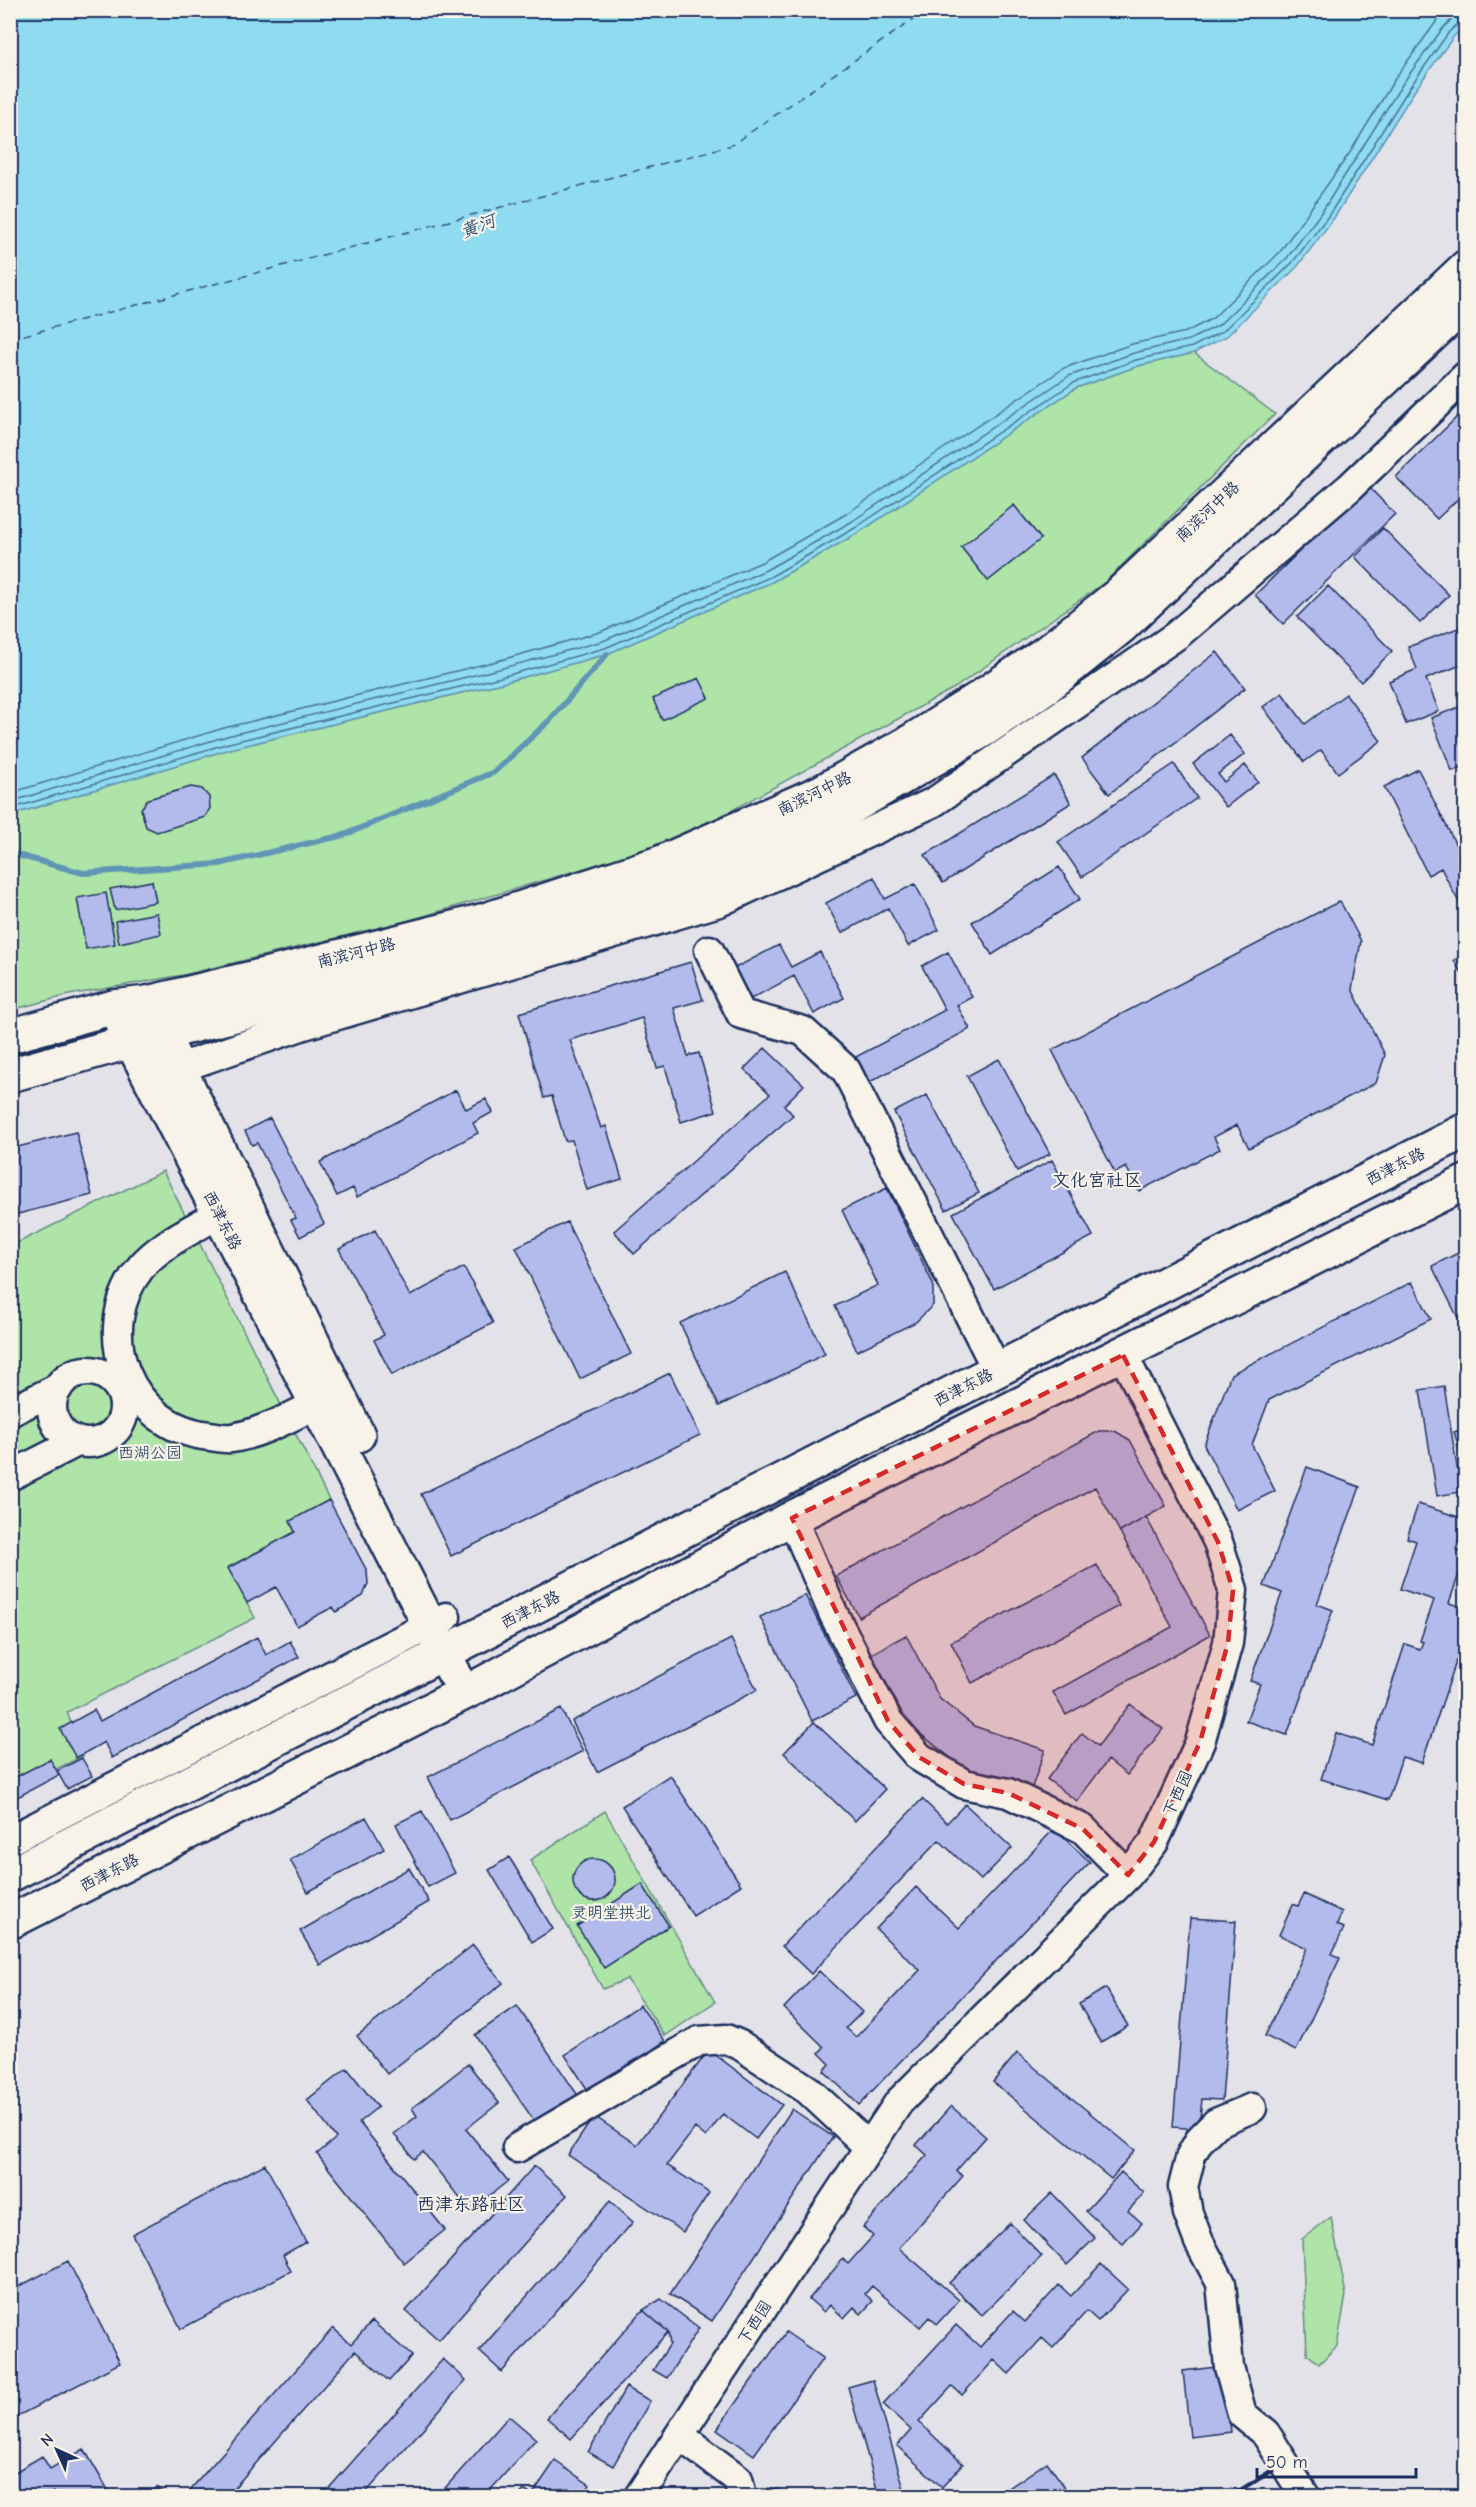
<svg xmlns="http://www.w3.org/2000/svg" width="1476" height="2507" viewBox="0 0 1476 2507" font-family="'Comic Neue','LXGW WenKai TC',sans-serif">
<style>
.green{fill:#aee4a7;stroke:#648a82;stroke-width:1.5}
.water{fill:#8fdbef;stroke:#6196b5;stroke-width:1.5}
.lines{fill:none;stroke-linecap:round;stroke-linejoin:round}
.shore{stroke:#497498;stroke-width:1.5}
.stream{stroke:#6196b5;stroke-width:6}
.ferry{stroke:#32517b;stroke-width:1.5;stroke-dasharray:8 6;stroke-linecap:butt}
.building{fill:#b3bbec;stroke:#1b2f5e;stroke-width:1.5}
.minor-casing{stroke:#1b2f5e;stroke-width:33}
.major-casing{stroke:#1b2f5e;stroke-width:38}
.highway-casing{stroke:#1b2f5e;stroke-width:38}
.minor{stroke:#f7f3e8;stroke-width:28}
.major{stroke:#f7f3e8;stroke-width:33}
.highway{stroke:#f7f3e8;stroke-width:33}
.rail{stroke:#1b2f5e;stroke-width:4.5}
.marked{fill:#d62828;fill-opacity:0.2;stroke:#d62828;stroke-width:4.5;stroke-dasharray:12 8;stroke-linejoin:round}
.labels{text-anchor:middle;stroke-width:4.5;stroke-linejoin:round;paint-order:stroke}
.street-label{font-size:16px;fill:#1b2f5e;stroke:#f7f3e8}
.park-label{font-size:16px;fill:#38536d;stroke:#f7f3e8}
.water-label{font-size:18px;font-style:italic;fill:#32517b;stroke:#f7f3e8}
.neighbourhood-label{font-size:18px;fill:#1b2f5e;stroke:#f7f3e8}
</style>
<rect width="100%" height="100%" fill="#e3e2e9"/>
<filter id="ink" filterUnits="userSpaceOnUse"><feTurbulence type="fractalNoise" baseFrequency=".0167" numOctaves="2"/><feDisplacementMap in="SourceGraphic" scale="12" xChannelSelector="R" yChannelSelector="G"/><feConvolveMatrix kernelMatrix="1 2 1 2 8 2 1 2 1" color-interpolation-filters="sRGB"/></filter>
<g filter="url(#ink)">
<path class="green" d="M1194 353 1275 414 1105 582 956 687 676 841 407 921 183 975 69 995 11 1010V815L230 749 502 683 607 654 772 582 858 533 1076 388 1138 366Z
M163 1171 329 1500 290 1521 295 1532 228 1567 255 1618 67 1712 83 1756 11 1791V1246Z
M605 1811 715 2002 665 2036 627 1979 603 1989 530 1860Z
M1331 2217 1346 2295 1337 2346 1319 2364 1307 2354 1302 2239Z"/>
<path class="water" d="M11 10H1465L1466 24 1454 36 1415 90 1334 218 1297 267 1227 336 1194 353 1138 366 1076 388 858 533 772 582 607 654 502 683 230 749 11 815Z"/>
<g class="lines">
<path class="shore" d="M10 793 224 728 497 661 600 632 762 562 846 514 1064 368 1132 344 1186 332 1213 318 1280 252 1351 151 1396 77 1436 22 1447 10
M10 802 227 736 499 669 603 641 766 570 851 522 1069 376 1134 353 1189 340 1219 325 1287 258 1323 210 1403 83 1443 28 1455 16 1466 13
M10 809 229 743 501 677 605 648 770 577 855 528 1073 383 1136 360 1192 347 1223 331 1292 263 1329 215 1410 87 1449 32 1460 22 1466 20"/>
<path class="stream" d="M10 853 83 873 219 864 344 835 494 772 550 720 607 654"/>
<path class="ferry" d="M10 339 732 145 927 10"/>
</g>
<path class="building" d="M1466 408V491L1437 519 1396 477Z
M1367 485 1395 514 1283 624 1255 595Z
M1014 505 1041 539 988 581 961 547Z
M1383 528 1449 595 1420 623 1355 557Z
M1328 586 1392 651 1361 682 1297 617Z
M1466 625V663L1426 679 1439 711 1406 724 1389 681 1417 669 1408 647Z
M1217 652 1245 688 1109 794 1082 758Z
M699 678 709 698 662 720 653 699Z
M1282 693 1305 724 1346 694 1381 741 1338 773 1321 750 1304 762 1263 707Z
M1464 705 1466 766 1452 771 1431 718Z
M1230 735 1245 754 1218 774 1224 782 1245 765 1258 782 1226 807 1193 764Z
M1174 764 1197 798 1082 877 1058 842Z
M1418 769 1461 855 1466 853V916L1441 868 1428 875 1384 787Z
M1054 775 1071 803 943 883 925 855Z
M191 787 202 789 209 797 210 808 205 817 157 832 146 827 141 809 148 799Z
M1059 867 1080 899 992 955 972 922Z
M874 877 885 899 915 884 939 930 908 946 888 908 842 933 826 903Z
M152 881 156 902 115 910 110 889Z
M106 893 115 944 86 949 77 898Z
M1340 901 1361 941 1352 989 1385 1055 1376 1083 1249 1148 1237 1125 1214 1137 1220 1149 1139 1191 1126 1167 1115 1173 1052 1050Z
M157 913 161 934 119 943 115 921Z
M779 945 791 967 820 952 844 998 814 1014 794 976 747 1001 731 970Z
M948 952 972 997 957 1005 970 1029 864 1085 850 1060 945 1010 922 966Z
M1466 954V981L1454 960Z
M691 962 703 1000 674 1008 688 1056 699 1053 716 1111 681 1122 665 1066 657 1068 642 1018 570 1040 601 1128 606 1126 622 1179 587 1190 572 1140 565 1141 552 1096 544 1098 519 1013Z
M765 1048 804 1085 784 1105 793 1115 634 1254 614 1231 770 1094 744 1069Z
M999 1059 1050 1154 1017 1171 967 1076Z
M456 1090 466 1109 486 1099 493 1112 473 1123 478 1133 357 1197 353 1188 337 1196 320 1162Z
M927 1095 979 1193 946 1210 894 1112Z
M270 1118 324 1224 300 1237 291 1220 296 1218 257 1143 252 1145 245 1131Z
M76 1132 92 1195 10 1216V1149Z
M1052 1160 1093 1236 994 1289 953 1213Z
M887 1188 933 1284V1305L916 1322 857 1351 835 1306 878 1285 842 1210Z
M567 1222 631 1354 580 1379 516 1247Z
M375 1230 410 1296 464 1267 493 1323 392 1375 374 1340 384 1335 339 1249Z
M1466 1249V1334L1432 1266Z
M785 1272 825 1354 719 1406 680 1323Z
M1412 1282 1431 1319 1269 1400 1252 1445 1275 1491 1237 1510 1204 1445 1231 1374Z
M670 1373 700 1435 451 1556 421 1494Z
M1444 1386 1461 1492 1437 1496 1420 1390Z
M1466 1428V1471L1454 1432Z
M1099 1431H1115L1130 1440 1166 1506 1120 1532 1095 1487 859 1617 836 1576Z
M1307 1467 1360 1487 1317 1604 1333 1610 1287 1735 1246 1721 1260 1684 1250 1681 1282 1593 1264 1586Z
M329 1500 367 1571 368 1584 363 1596 336 1612 333 1607 297 1626 276 1587 247 1603 228 1568 295 1532 290 1521Z
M1418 1504 1465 1519 1456 1550 1466 1554 1449 1603 1466 1608V1655L1459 1653 1422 1763 1402 1757 1388 1800 1321 1779 1336 1733 1372 1745 1405 1644 1420 1649 1423 1642 1420 1641 1434 1600 1400 1589 1416 1541 1407 1538Z
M1146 1517 1210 1635 1066 1715 1053 1692 1172 1627 1120 1532Z
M1097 1565 1119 1606 972 1683 951 1642Z
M805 1595 856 1698 812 1721 760 1617Z
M906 1635 940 1699 974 1726 1045 1750 1031 1790 961 1766 908 1724 871 1654Z
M257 1637 266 1655 290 1641 299 1657 112 1758 104 1742 76 1758 60 1729 94 1710 100 1721Z
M731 1639 757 1690 597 1772 572 1721Z
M1130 1704 1163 1729 1127 1775 1108 1760 1077 1801 1047 1779 1082 1733 1098 1746Z
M561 1709 583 1751 450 1820 428 1777Z
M814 1722 885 1789 855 1821 784 1753Z
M82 1758 92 1776 67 1789 57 1771Z
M50 1759 59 1775 10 1801V1780Z
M670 1775 741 1885 693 1916 622 1806Z
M922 1799 947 1823 965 1804 1012 1848 981 1880 939 1840 811 1974 782 1946Z
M422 1811 455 1873 428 1887 396 1824Z
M366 1817 384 1849 308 1892 290 1860Z
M1054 1829 1090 1862 859 2105 824 2071 830 2064 819 2053 824 2047 784 2008 819 1971 862 2012 846 2028 856 2037 920 1970 876 1929 916 1887 959 1928Z
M509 1857 553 1929 532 1942 489 1870Z
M573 1880a21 21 0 1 1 42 0a21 21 0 1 1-42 0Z
M409 1868 429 1902 320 1965 300 1931Z
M642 1884 669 1926 604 1968 577 1926Z
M1304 1894 1342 1912 1337 1925 1344 1928 1332 1954 1340 1958 1296 2051 1265 2036 1307 1948 1279 1935 1293 1904 1298 1906Z
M1190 1918 1236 1921 1222 2100 1202 2099 1199 2129 1173 2127Z
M473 1945 503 1983 387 2074 357 2036Z
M1106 1988 1128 2026 1101 2042 1079 2004Z
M640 2005 665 2041 589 2092 565 2055Z
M517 2006 579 2097 537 2125 475 2035Z
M709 2050 782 2105 756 2139 723 2114 706 2137 695 2128 667 2165 709 2193 683 2232 568 2155 594 2116 637 2145Z
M1017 2053 1135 2150 1111 2179 993 2082Z
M468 2064 499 2103 466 2129 508 2181 470 2211 423 2152 414 2159 394 2134 417 2116 412 2108Z
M347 2068 378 2107 359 2122 445 2230 404 2263 317 2154 336 2138 307 2100Z
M951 2106 986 2137 956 2171 963 2176 899 2248 959 2300 937 2324 929 2317 920 2327 872 2286 865 2294 873 2301 861 2314 854 2307 844 2318 830 2305 824 2312 809 2299 843 2259 848 2264 873 2236 863 2227 927 2155 916 2145Z
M792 2109 833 2137 712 2321 670 2294Z
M265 2164 306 2242 283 2255 291 2271 181 2329 132 2234Z
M534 2166 567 2195 439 2340 406 2311Z
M1121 2172 1144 2193 1128 2211 1142 2223 1123 2244 1086 2211Z
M1052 2193 1095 2238 1067 2265 1024 2220Z
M610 2201 633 2222 502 2372 479 2351Z
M1010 2223 1042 2256 982 2315 949 2283Z
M68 2261 120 2363 10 2420V2291Z
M1101 2264 1128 2289 1098 2321 1087 2311 1053 2348 1042 2338 1009 2374 994 2360 962 2395 952 2386 919 2422 963 2464 942 2487 897 2446 911 2430 883 2404 956 2325 980 2347 1013 2311 1025 2322 1059 2285 1071 2296Z
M661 2299 699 2328 667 2378 653 2370 670 2344 668 2332 643 2310Z
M643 2310 668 2332 571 2439 547 2418Z
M372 2321 412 2356 389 2381 355 2351 227 2496H198L190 2490 333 2328 351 2344Z
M786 2332 823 2358 754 2455 717 2429Z
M443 2359 466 2380 363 2496H322Z
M1224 2366 1231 2432 1190 2437 1183 2371Z
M873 2380 906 2496H879L848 2387Z
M626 2387 650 2401 613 2466 588 2452Z
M509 2416 536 2439 485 2496H438Z
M84 2449 111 2495 56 2496 53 2492 46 2496H10V2475L42 2456 50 2469Z
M555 2461 590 2485 582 2496H519L524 2490 532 2495Z
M1047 2462 1071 2496H997Z
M157 2487 168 2496H148Z
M778 2489 779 2496H754L753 2495Z"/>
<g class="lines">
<g class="minor-casing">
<path id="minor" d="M709 950 741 1014 803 1031 846 1070 997 1370
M179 1068 304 1025 719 902 934 802 1177 635 1350 487 1466 376
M220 1213C194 1229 160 1244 141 1267 90 1331 128 1428 210 1436 217 1437 225 1439 232 1438 262 1433 290 1417 317 1404
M52 1407a36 36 0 1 1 72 0a36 36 0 1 1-72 0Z
M10 1412 58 1388
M10 1476 77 1442
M792 1518 834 1615 888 1721 919 1757 964 1784 1008 1793 1083 1829 1128 1875
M10 1840 446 1617
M1252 2108 1216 2123 1200 2139 1191 2155 1183 2187 1188 2213 1199 2242 1221 2283 1229 2367 1242 2414 1266 2434 1305 2496
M517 2148 699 2041 726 2039 740 2045 808 2090 869 2147
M679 2435 738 2479 742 2496
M639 2496 899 2102 1128 1875 1154 1842 1200 1742 1228 1643 1233 1590 1218 1542 1123 1355"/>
</g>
<g class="major-casing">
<path id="major" d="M114 1007 454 1673
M149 1007 358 1435
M10 1875 1466 1130
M10 1922 480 1685 792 1518 1466 1182"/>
</g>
<g class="highway-casing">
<path id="highway" d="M10 1036 114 1007 147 1003 290 969 485 920 660 863 821 792 913 740 981 697 1047 652 1117 596 1466 267
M10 1075 132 1041 488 951 663 895 824 823 985 729 1050 684 1121 627 1466 303"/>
</g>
<use href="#minor" class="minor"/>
<use href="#major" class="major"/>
<use href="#highway" class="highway"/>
<path class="rail" d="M1231 2496 1273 2470"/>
</g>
</g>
<path class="marked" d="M1123 1355 1218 1542 1233 1590 1228 1643 1200 1742 1154 1842 1128 1875 1083 1829 1008 1793 964 1784 919 1757 888 1721 792 1518Z"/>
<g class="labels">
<g class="street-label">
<text transform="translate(1207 511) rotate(-43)" y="6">南滨河中路</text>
<text transform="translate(814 793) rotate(-26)" y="6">南滨河中路</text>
<text transform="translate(356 952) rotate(-14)" y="6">南滨河中路</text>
<text transform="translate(1395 1166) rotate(-27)" y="6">西津东路</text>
<text transform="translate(223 1220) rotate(63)" y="6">西津东路</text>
<text transform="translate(963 1387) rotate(-27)" y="6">西津东路</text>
<text transform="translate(530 1609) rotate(-27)" y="6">西津东路</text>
<text transform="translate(1177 1793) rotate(-65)" y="6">下西园</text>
<text transform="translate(109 1872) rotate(-27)" y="6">西津东路</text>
<text transform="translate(754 2322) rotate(-57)" y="6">下西园</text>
</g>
<g class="park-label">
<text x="150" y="1458">西湖公园</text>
<text x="611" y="1918">灵明堂拱北</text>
</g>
<g class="water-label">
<text transform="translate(478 226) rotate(-21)" y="6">黄河</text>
</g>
<g class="neighbourhood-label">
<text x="1097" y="1186">文化宫社区</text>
<text x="471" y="2210">西津东路社区</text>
</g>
</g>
<rect width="1476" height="2507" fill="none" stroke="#f7f3e8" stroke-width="36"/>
<rect x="18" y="18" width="1440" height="2471" fill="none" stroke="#1b2f5e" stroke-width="2" filter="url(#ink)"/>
<g transform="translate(57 2450) rotate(315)" stroke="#f7f3e8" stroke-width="4.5" paint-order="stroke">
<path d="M0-4.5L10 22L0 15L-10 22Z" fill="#1b2f5e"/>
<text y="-9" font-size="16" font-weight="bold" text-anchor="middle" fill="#1b2f5e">N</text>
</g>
<path d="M1257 2468v9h159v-9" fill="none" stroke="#1b2f5e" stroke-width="3"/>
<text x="1266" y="2468" font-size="18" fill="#1b2f5e" stroke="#f7f3e8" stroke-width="4.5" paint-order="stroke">50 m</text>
</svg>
